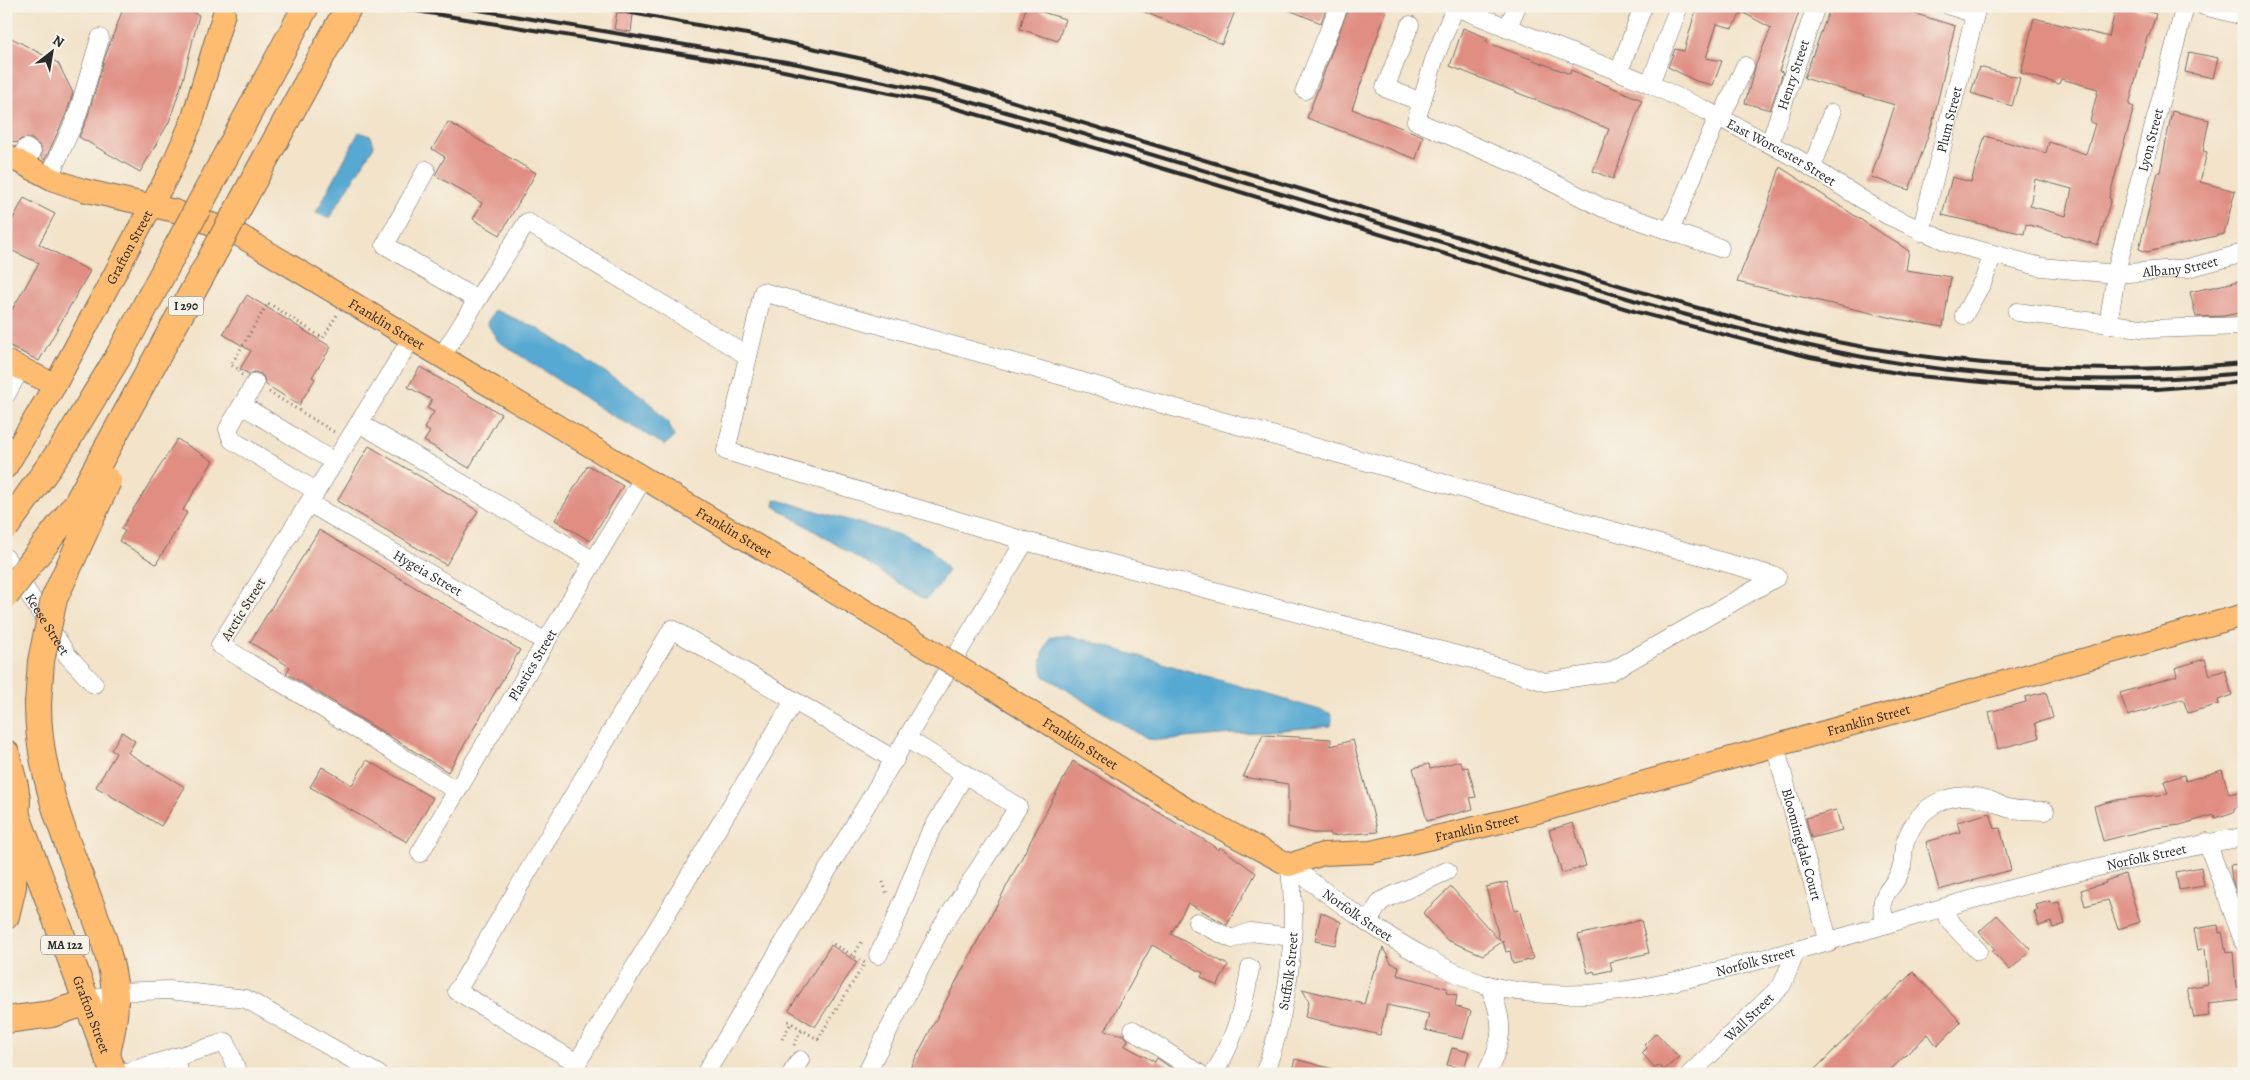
<svg xmlns="http://www.w3.org/2000/svg" width="2250" height="1080" viewBox="0 0 2250 1080" font-family="Alegreya,serif">
<style>
.water{fill:#57a9d2;stroke:#416a7e}
.building{fill:#e08d82;fill-rule:evenodd}
.lines{fill:none;stroke-linecap:round;stroke-linejoin:round}
.minor-casing{stroke:#716b62;stroke-width:19}
.major-casing{stroke:#716b62;stroke-width:24}
.highway-casing{stroke:#716b62;stroke-width:28}
.path{stroke:#716b62;stroke-width:3;stroke-dasharray:1 4;stroke-linecap:butt}
.minor{stroke:#fff;stroke-width:18}
.major{stroke:#fdbc6f;stroke-width:22}
.highway{stroke:#fdbc6f;stroke-width:26}
.rail{stroke:#2b2b2b;stroke-width:4}
.major-bridge-casing{stroke:#716b62;stroke-width:24;stroke-linecap:butt}
.highway-bridge-casing{stroke:#716b62;stroke-width:28;stroke-linecap:butt}
.major-bridge{stroke:#fdbc6f;stroke-width:22}
.highway-bridge{stroke:#fdbc6f;stroke-width:26}
.labels{text-anchor:middle;stroke-width:4;stroke-linejoin:round;paint-order:stroke}
.shield{fill:#f7f3e8;stroke:#686764;stroke-width:1}
.shield-label{font-size:12px;font-weight:bold;fill:#2b2b2b}
.street-label{font-size:14px;fill:#2b2b2b;stroke:#f7f3e8}
</style>
<rect width="100%" height="100%" fill="#f7f3e8"/>
<filter id="ink" filterUnits="userSpaceOnUse"><feTurbulence type="fractalNoise" baseFrequency=".02" numOctaves="2"/><feDisplacementMap in="SourceGraphic" scale="10" xChannelSelector="R" yChannelSelector="G"/><feConvolveMatrix kernelMatrix="1 2 1 2 8 2 1 2 1" color-interpolation-filters="sRGB"/></filter>
<filter id="wash" filterUnits="userSpaceOnUse"><feTurbulence type="fractalNoise" baseFrequency=".0096" numOctaves="4" result="noise"/><feDisplacementMap in="SourceGraphic" scale="20" xChannelSelector="R" yChannelSelector="G"/><feGaussianBlur stdDeviation="1.12" result="paint"/><feColorMatrix in="noise" values="0 0 0 0 0 0 0 0 0 0 0 0 0 0 0 0 0 1.4 0 .05"/><feComposite in="paint" operator="in"/></filter>
<g filter="url(#wash)">
<rect width="100%" height="100%" fill="#f2e3c9"/>
<path class="water" d="M359 132 371 136 374 146 329 218 316 213Z
M495 310 537 328 645 398 669 424 674 437 665 445 605 411 498 341 487 323Z
M775 499 900 535 930 548 948 570 937 588 926 600 774 506Z
M1068 635 1330 713 1332 719 1331 726 1159 740 1147 739 1044 676C1038 663 1044 650 1050 637Z"/>
<g id="blocks">
<path class="building" d="M124 6H175L199 15 183 80 169 122 140 172 79 137 87 119 105 57Z
M618 6H634L631 32 614 29Z
M1130 6H1237L1222 44Z
M1279 6H1327L1321 23Z
M1349 6H1388L1352 109 1423 136 1416 159 1307 118Z
M1697 6H1801L1779 71 1783 72 1770 110 1745 103 1756 64 1771 28 1742 12 1732 28 1717 24 1706 58 1722 61 1713 85 1696 81 1668 67 1675 49 1684 51Z
M1831 6H1890L1955 26 1933 121 1909 190 1871 177 1895 105 1804 78Z
M2116 6H2128L2156 14 2149 36H2147L2129 105 2134 107 2109 198 2111 199 2098 245 2026 224 2024 234 1942 215 1952 177 1971 182 1985 136 2046 153 2049 142 2086 154 2095 124 2090 122 2098 89 2061 79 2059 84 2021 73 2034 18 2109 37ZM2035 179 2072 189 2066 216 2030 206Z
M1026 7 1065 19 1058 41 1020 29Z
M1463 28 1488 38 1486 42 1570 74 1571 70 1642 100 1613 179 1593 171 1609 129 1450 66Z
M6 35 58 63 73 93 67 112 45 160 41 157V147L32 139H21L16 143 6 138Z
M2189 52 2218 58 2213 78 2185 72Z
M1979 67 2020 78 2012 106 1971 93Z
M2172 111 2209 120 2203 151 2207 152 2200 182 2235 191 2224 234 2147 252 2139 249 2158 172H2160Z
M448 122 536 173 500 235 473 219 482 203 435 175 445 157 432 149Z
M1780 167 1909 251 1906 270 1951 277 1943 327 1897 319 1737 282 1767 208Z
M24 198 55 214 39 244 90 271 39 361 6 344V320L39 263 6 248V232Z
M2244 280V312L2224 316 2196 317 2190 292Z
M247 295 331 347 312 377 315 379 299 405 265 384 264 378 261 374 255 372 249 374 240 369 251 351 223 334Z
M420 367 501 414 469 468 424 441 430 432 424 428 434 412 427 408 432 400 408 387Z
M177 439 213 461 183 510 187 513 156 564 119 541 125 531 121 529Z
M369 446 478 511 446 565 337 501Z
M588 465 623 486 590 541 555 520Z
M319 530 520 650 448 772 286 673 290 667 250 642Z
M2205 659 2210 675 2225 670 2232 695 2218 700 2219 704 2188 713 2183 699 2128 716 2120 693 2177 676 2175 668Z
M2046 692 2053 718 2035 723 2039 738 1998 749 1989 712 2026 702 2025 697Z
M122 732 135 741 128 753 185 787 161 826 96 787 116 753 111 750Z
M1263 735 1331 739V746L1353 740 1378 832 1330 836V833H1313L1288 827V784L1243 777Z
M367 760 433 798 407 842 310 787 322 767 352 785Z
M1073 761 1206 841 1219 850 1220 847 1256 873 1227 925 1188 903 1171 934 1228 965 1217 986 1201 977 1203 973 1152 945 1105 1031 1124 1035 1128 1040 1125 1046 1155 1062 1157 1058 1180 1074H907Z
M1460 761 1463 768 1468 767 1476 797 1470 798 1473 809 1427 821 1413 768 1429 764 1430 769Z
M2222 770 2229 794 2244 791V806L2234 808V812L2215 818 2214 815 2180 825 2154 828 2103 841 2094 806 2116 800 2168 794 2164 781 2184 775 2186 781Z
M1836 810 1842 830 1811 838 1806 818Z
M1990 813 1995 829 2000 828 2011 870 1939 890 1926 842 1960 832 1957 822Z
M1573 823 1586 866 1562 873 1549 830Z
M2244 863V903H2241L2232 880 2230 865Z
M2201 867 2204 886 2179 890 2176 872Z
M2125 874 2140 922 2118 929 2108 900 2085 906 2081 890 2106 883 2105 881Z
M1507 882 1515 911 1519 909 1533 959 1513 964 1510 951 1506 952 1503 941 1483 955 1447 940 1423 913 1451 887 1500 941 1486 887Z
M2050 901V904L2059 902 2065 924 2053 928 2051 922 2039 926 2034 911 2038 910 2036 905Z
M1321 912 1341 922 1335 945 1315 941Z
M1997 915 2031 950 2010 970 1992 952 1995 949 1979 932Z
M1641 920 1649 953 1610 962 1612 970 1595 974 1594 971 1588 973 1578 935Z
M2218 925 2219 933 2222 932 2226 953 2233 952 2236 987 2244 986V1000L2208 1004 2210 1016 2194 1018 2187 988 2208 984 2205 948 2198 950 2194 929Z
M831 945 857 962 815 1027 789 1010Z
M1383 948 1391 963 1399 966 1397 975 1447 988 1446 993 1457 995 1455 1006 1471 1011 1463 1039 1425 1030 1429 1014 1387 1005 1380 1035 1305 1017 1309 1001 1302 989 1364 1004 1374 970H1376Z
M1913 972 1961 1022 1937 1046 1928 1034 1886 1074H1810Z
M1656 1033 1679 1057 1664 1070 1658 1065 1655 1068 1642 1053 1647 1048 1644 1045Z
M1452 1048 1469 1052 1464 1069 1447 1065Z
M1295 1059 1333 1069 1332 1074H1291Z"/>
</g>
</g>
<g filter="url(#ink)">
<use href="#blocks" fill-opacity="0" stroke="#716b62" stroke-width="1"/>
<g class="lines">
<g class="minor-casing">
<g id="minor">
<path id="s1" d="M1453 6 1650 84 1707 111 1798 159 1887 215 1948 242 2042 267 2116 274 2188 268 2244 253"/>
<path d="M1950 6 1975 14"/>
<path d="M2204 6 2244 16"/>
<path d="M1455 7 1434 60 1416 121 1518 165 1603 208 1670 231 1718 116"/>
<path d="M1410 25 1385 88 1422 102"/>
<path d="M1507 29 1517 6"/>
<path d="M1619 72 1643 6"/>
<path d="M1650 84 1679 6"/>
<path d="M1305 90 1339 6"/>
<path d="M1721 118 1745 66"/>
<path id="s2" d="M1770 143 1816 6"/>
<path d="M19 162 26 148 32 152"/>
<path d="M1812 168 1832 113"/>
<path d="M426 170 385 245 477 300 442 356"/>
<path d="M49 177 77 116 100 38"/>
<path d="M1670 231 1720 248"/>
<path id="s3" d="M1921 232 1977 6"/>
<path d="M763 292 1777 577 1610 672 1545 682 1472 659 1025 541 726 451Z"/>
<path d="M477 300 527 222 748 356"/>
<path d="M2017 312 2149 329 2244 326"/>
<path d="M1964 315 1983 281 1993 255"/>
<path id="s4" d="M2108 324 2118 264 2185 6"/>
<path d="M412 338 220 645 457 791"/>
<path d="M6 395 21 368"/>
<path d="M242 405 255 383"/>
<path d="M359 423 594 561"/>
<path d="M316 491 232 440 228 429 242 405 334 462"/>
<path id="s5" d="M309 503 546 642"/>
<path id="s6" d="M6 558 67 655 94 684"/>
<path d="M794 701 577 1063 457 991 672 629 895 760"/>
<path id="s7" d="M1775 746 1829 943"/>
<path d="M2207 842 2244 943"/>
<path id="s8" d="M420 853 644 477"/>
<path id="s9" d="M1289 865C1334 899 1378 932 1428 959 1445 968 1464 978 1483 984 1572 1008 1661 987 1748 963 1794 951 1838 939 1884 925 1970 899 2057 875 2144 857 2178 850 2210 842 2244 837"/>
<path d="M1943 909 1953 925 1978 951"/>
<path d="M1197 922 1232 939 1250 932 1292 937"/>
<path d="M1367 923 1381 901 1447 871"/>
<path d="M1886 924C1874 889 1895 893 1902 866 1904 857 1902 848 1906 840 1920 803 1952 789 1989 800 1995 802 2001 806 2007 808 2018 811 2033 810 2045 811"/>
<path d="M878 955 893 926 929 835 965 774"/>
<path d="M87 1002 115 992 169 990 246 999 378 1074"/>
<path d="M1133 1030 1200 1074"/>
<path d="M174 1057 180 1074"/>
<path d="M120 1074 226 1042 238 1074"/>
<path d="M705 1074 1025 541"/>
<path d="M791 1074 800 1060"/>
<path d="M866 1074 941 928 1018 807 907 739"/>
<path d="M1214 1074C1233 1042 1245 1005 1250 968"/>
<path id="s10" d="M1264 1074C1287 1014 1300 928 1289 865"/>
<path d="M1486 1074C1505 1039 1504 1020 1489 985"/>
<path id="s11" d="M1690 1074 1782 985 1796 951"/>
</g>
</g>
<g class="major-casing">
<g id="major">
<path id="s12" d="M6 155 54 180 83 190 175 211 234 232 927 648"/>
<path d="M6 361 55 385"/>
<path id="s13" d="M6 467 55 385 170 171 192 121 224 13"/>
<path id="s14" d="M989 686 1189 811 1289 865 1323 854 1371 852 1505 821 2244 615"/>
</g>
</g>
<g class="highway-casing">
<g id="highway">
<path d="M38 704C38 768 60 826 83 884 96 918 113 958 115 994 116 1014 111 1035 107 1054"/>
<path d="M6 753 15 786 17 800 13 887 6 916"/>
<path id="s15" d="M6 802 17 816 114 1074"/>
<path d="M6 1020 52 1014 87 1002"/>
</g>
</g>
<path class="path" d="M242 375 239 373 240 370 231 365 268 303 323 338 337 315
M269 392 334 432
M883 882 887 894
M853 956 863 940
M788 1021 822 1042
M782 1039 791 1023
M818 1039 865 963 830 942
M794 1045 802 1030"/>
<use href="#minor" class="minor"/>
<use href="#major" class="major"/>
<use href="#highway" class="highway"/>
<path class="rail" d="M386 6 774 69 933 102 1095 148 1637 312 1810 357 1908 375 2035 387 2157 389 2244 382
M455 6 798 64 942 94 1080 133 1640 302C1714 323 1788 343 1863 357 1988 380 2118 385 2244 373
M593 6 747 34 863 59 975 90C1136 140 1298 188 1459 237 1576 272 1693 310 1813 337 1953 367 2101 376 2244 363"/>
<g class="major-bridge-casing">
<path id="major-bridge" d="M927 648 989 686"/>
</g>
<g class="highway-bridge-casing">
<path id="highway-bridge" d="M6 527 65 444 118 357 306 6
M6 595 77 503 349 6
M38 704 41 661 54 599 108 481"/>
</g>
<use href="#major-bridge" class="major-bridge"/>
<use href="#highway-bridge" class="highway-bridge"/>
</g>
</g>
<g class="labels">
<g class="shield">
<rect x="168.5" y="296.5" width="35" height="19" rx="4"/>
<rect x="41" y="935.5" width="48" height="19" rx="4"/>
</g>
<g class="shield-label">
<text x="186" y="310">I 290</text>
<text x="65" y="949">MA 122</text>
</g>
<g class="street-label">
<text dy="5" stroke="none"><textPath href="#s2" startOffset="72">Henry Street</textPath></text>
<text dy="5" stroke="none"><textPath href="#s3" startOffset="116">Plum Street</textPath></text>
<text dy="5" stroke="none"><textPath href="#s4" startOffset="189">Lyon Street</textPath></text>
<text dy="5" stroke="none"><textPath href="#s1" startOffset="360">East Worcester Street</textPath></text>
<text dy="5" stroke="none"><textPath href="#s13" startOffset="252">Grafton Street</textPath></text>
<text dy="5" stroke="none"><textPath href="#s1" startOffset="786">Albany Street</textPath></text>
<text dy="5" stroke="none"><textPath href="#s12" startOffset="420">Franklin Street</textPath></text>
<text dy="5" stroke="none"><textPath href="#s12" startOffset="825">Franklin Street</textPath></text>
<text dy="5" stroke="none"><textPath href="#s5" startOffset="138">Hygeia Street</textPath></text>
<text transform="translate(243 609) rotate(-58)" y="5">Arctic Street</text>
<text dy="5" stroke="none"><textPath href="#s6" startOffset="78">Keese Street</textPath></text>
<text dy="5" stroke="none"><textPath href="#s8" startOffset="219">Plastics Street</textPath></text>
<text dy="5" stroke="none"><textPath href="#s14" startOffset="948">Franklin Street</textPath></text>
<text dy="5" stroke="none"><textPath href="#s14" startOffset="108">Franklin Street</textPath></text>
<text dy="5" stroke="none"><textPath href="#s14" startOffset="542">Franklin Street</textPath></text>
<text dy="5" stroke="none"><textPath href="#s7" startOffset="102">Bloomingdale Court</textPath></text>
<text dy="5" stroke="none"><textPath href="#s9" startOffset="910">Norfolk Street</textPath></text>
<text dy="5" stroke="none"><textPath href="#s9" startOffset="85">Norfolk Street</textPath></text>
<text dy="5" stroke="none"><textPath href="#s9" startOffset="505">Norfolk Street</textPath></text>
<text dy="5" stroke="none"><textPath href="#s10" startOffset="106">Suffolk Street</textPath></text>
<text dy="5" stroke="none"><textPath href="#s15" startOffset="230">Grafton Street</textPath></text>
<text dy="5" stroke="none"><textPath href="#s11" startOffset="82">Wall Street</textPath></text>
</g>
</g>
<rect width="2250" height="1080" fill="none" stroke="#f7f3e8" stroke-width="25"/>
<g transform="translate(52 52) rotate(31)" stroke="#f7f3e8" stroke-width="4" paint-order="stroke">
<path d="M0-4L9 19L0 12L-9 19Z" fill="#2b2b2b"/>
<text y="-8" font-size="14" font-weight="bold" text-anchor="middle" fill="#2b2b2b">N</text>
</g>
</svg>
